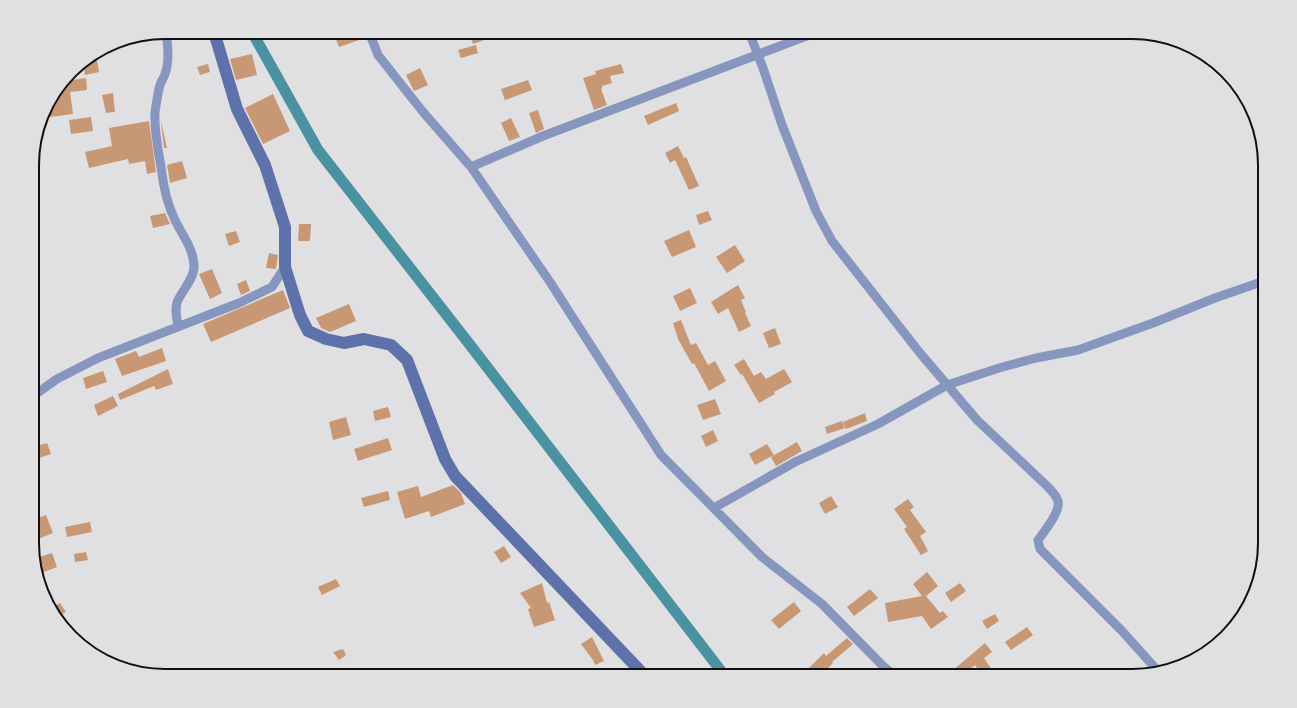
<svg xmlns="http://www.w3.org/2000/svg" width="1297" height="708" viewBox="0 0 1297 708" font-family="'Noto Sans',sans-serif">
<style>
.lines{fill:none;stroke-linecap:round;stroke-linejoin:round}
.canal{stroke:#4a92a2;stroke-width:11}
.building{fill:#c89774}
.street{stroke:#8796be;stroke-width:9}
.secondary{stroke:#5d71aa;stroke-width:12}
.rim{fill:none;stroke:#101010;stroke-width:2}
</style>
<rect width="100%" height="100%" fill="#e0e0e2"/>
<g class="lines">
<path class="canal" d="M252 32 318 150 467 341 725 676"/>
</g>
<path class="building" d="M333 32H363L365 38 339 47Z
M469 32H504V33L473 44Z
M476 45 478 53 461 58 458 50Z
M96 54 99 72 85 75 83 62Z
M252 54 257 75 236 80 230 59Z
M208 64 210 72 200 75 197 67Z
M621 64 624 73 610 76 612 83 602 86V89H601L607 105 594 110 583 78 596 74 595 71Z
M420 68 428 85 414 91 406 75Z
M86 78 87 90 70 92 73 114 50 117 49 102 65 81Z
M528 80 532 90 505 100 501 89Z
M113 93 115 112 106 113 102 95Z
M273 94 290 131 263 144 245 108Z
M676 103 679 111 648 125 644 116Z
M538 110 544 129 536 133 529 113Z
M91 117 93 131 71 134 69 120Z
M511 118 520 137 509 141 501 123Z
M149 121 156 172 147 174 145 161 129 164 128 159 89 168 85 152 112 146 109 128Z
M161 121 167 148H164L162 132Z
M678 146 684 158 686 157 699 186 689 190 675 160 670 163 665 153Z
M182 161 187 178 170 183 167 165Z
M708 211 712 220 699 225 696 215Z
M165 213 170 224 153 228 150 216Z
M299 224H311L310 241H298Z
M689 230 696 247 672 257 664 241Z
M236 231 240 242 229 246 225 234Z
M735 245 745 261 727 273 716 257Z
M269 253 278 255 276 269 266 268Z
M212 269 222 293 210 299 199 274Z
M246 280 250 291 241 295 237 284Z
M738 285 745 298 741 300 746 312 745 313 751 326 739 332 728 308 718 314 711 302Z
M690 288 697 303 680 311 673 296Z
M283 290 290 308 211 342 203 324Z
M349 304 356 321 330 332 321 328 316 318Z
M681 320 691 345 696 343 708 365 715 361 726 381 709 391 694 363 692 364 678 339 673 323Z
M775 328 781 344 769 348 763 333Z
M162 348 166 361 122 376 115 359 136 351 139 357Z
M744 359 754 376 761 372 766 379 784 369 792 382 774 392 775 394 759 403 742 374 741 375 734 365Z
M168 369 173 384 156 390 154 386 120 400 118 394Z
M103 371 107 382 86 389 83 378Z
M113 396 118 406 98 416 94 405Z
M715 399 721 414 703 420 697 405Z
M388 407 391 417 375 421 373 411Z
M865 413 867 421 846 429 843 422Z
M346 417 351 435 333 440 329 422Z
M842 421 845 428 827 434 825 427Z
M713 430 718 441 706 447 701 436Z
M388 438 392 450 358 461 354 449Z
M797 442 802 451 776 466 771 457Z
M47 443 51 454 33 460V447Z
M767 444 774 455 755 465 749 454Z
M453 485 461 493 465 504 431 517 429 511 405 519 397 492 418 486 421 497Z
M388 491 390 500 364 507 361 498Z
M831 496 838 507 825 514 819 503Z
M908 499 914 507 910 510 926 532 920 536 928 551 921 555 904 529 907 527 894 509Z
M46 515 53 533 33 541V520Z
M90 522 92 532 67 537 65 527Z
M504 546 511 557 501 563 494 552Z
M86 552 88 560 75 562 74 554Z
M52 553 57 567 39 574 33 559Z
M927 572 938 586 926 596 940 613 943 611 948 617 931 629 922 616 888 622 885 603 922 596 913 584Z
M336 579 340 586 322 595 318 587Z
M542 583 547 603 549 602 555 620 534 627 528 609 531 608 520 593Z
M960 583 966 591 951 602 945 593Z
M870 589 878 598 854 616 847 607Z
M794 602 801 611 779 629 771 620Z
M60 603 66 612 58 616 53 607Z
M995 614 999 621 987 629 982 621Z
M1027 627 1033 635 1011 650 1005 642Z
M592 637 604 661 595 665 593 660 581 644Z
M847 638 853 644 832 662 833 663 820 676H815L808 669 824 653 826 656Z
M985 643 992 652 984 658 996 676H982L975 665 961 676H946Z
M343 649 346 655 339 660 333 652Z"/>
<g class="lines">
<path class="street" d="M166 32C168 45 170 61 165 74 164 78 161 81 160 85 158 91 156 106 155 112 154 130 158 149 161 167 163 184 167 204 175 220 182 235 194 249 194 267 194 278 183 290 178 300 174 307 177 319 178 327
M369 32 378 55 423 112 471 167 550 282 661 455 762 557 822 604 883 666 895 676
M749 32 763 68 782 125 816 211 832 241 920 353 977 420 1047 486C1051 490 1056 495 1058 501 1061 511 1044 532 1038 540L1040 549 1122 631 1157 670
M471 167 543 136 817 32
M33 396 57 379 98 358 239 303 272 287 285 267
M714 508 795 462 878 424 947 385 999 368 1036 358 1078 350 1153 323 1215 298 1264 281"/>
<path class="secondary" d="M214 32 237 109 265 165 285 227V267L300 315 308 331 326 339 344 343 364 339 391 345 407 360 445 459 455 476 645 676"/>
</g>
<path d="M0 0H1297V708H0ZM165 39H1132A126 126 0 0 1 1258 165V543A126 126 0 0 1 1132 669H165A126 126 0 0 1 39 543V165A126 126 0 0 1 165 39Z" fill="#e0e0e2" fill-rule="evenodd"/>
<path class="rim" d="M165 39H1132A126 126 0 0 1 1258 165V543A126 126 0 0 1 1132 669H165A126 126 0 0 1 39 543V165A126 126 0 0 1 165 39Z"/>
</svg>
